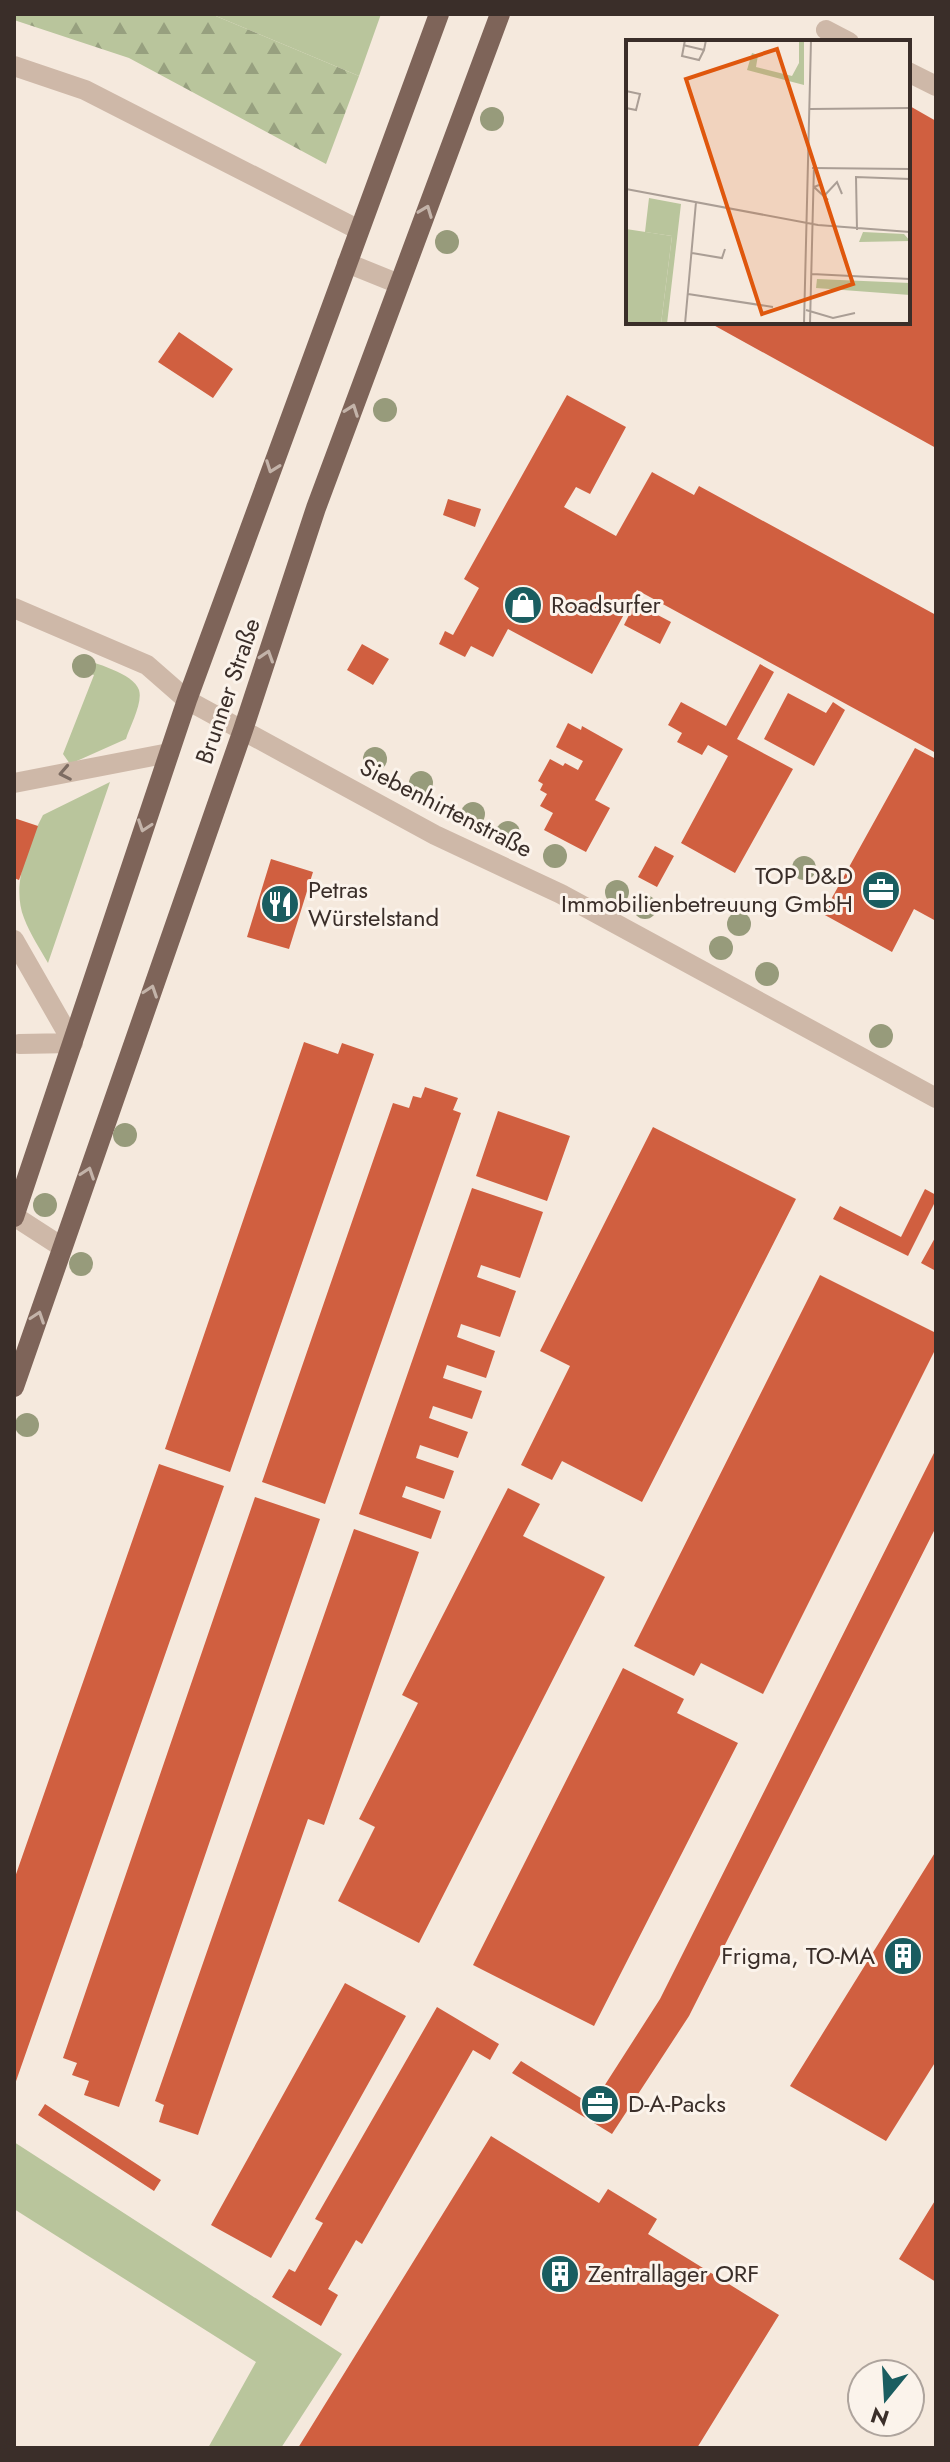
<svg xmlns="http://www.w3.org/2000/svg" width="950" height="2462" viewBox="0 0 950 2462" font-family="Jost,sans-serif">
<style>
.grass{fill:#b9c59c}
.forest{fill:url(#forest-firs)}
.building{fill:#d05f40}
.lines{fill:none;stroke-linecap:round;stroke-linejoin:round}
.lane{stroke:#ceb8a8;stroke-width:20}
.street{stroke:#ceb8a8;stroke-width:20}
.primary{stroke:#7e6459;stroke-width:20}
.tree{fill:#979b7b}
.oneway{stroke:#c3b3a9}
.oneway2{stroke:#7d6c62}
.labels{text-anchor:middle;stroke-width:6;stroke-linejoin:round;paint-order:stroke}
.poi-label{font-size:24px;fill:#3a2e29;stroke:#fbf3eb;text-anchor:start}
.street-label{font-size:24px;fill:#3a2e29;stroke:#fbf3eb}
.inset-road{fill:none;stroke:#aa9e95;stroke-width:2}
.view{fill:#df570d;fill-opacity:0.15;stroke:#df570d;stroke-width:4}
.inset-edge{fill:none;stroke:#3a2e29;stroke-width:4}
</style>
<defs>
<pattern id="forest-firs" width="22" height="20" patternUnits="userSpaceOnUse" patternTransform="scale(2)"><rect width="22" height="20" fill="#b9c59c"/><path d="M5 1l3.5 6h-7zM16 11l3.5 6h-7z" fill="#97a07f"/></pattern>
</defs>
<rect width="100%" height="100%" fill="#f5e9dd"/>
<path class="grass" d="M211 14H381L359 76Z
M78 657C93 663 134 673 139 690 143 703 130 726 126 739L70 764 63 754 94 675 74 667Z
M110 782 48 963C40 949 30 934 24 918 11 886 28 844 43 815Z
M14 2142 342 2354 281 2448H208L256 2362 14 2209Z"/>
<path class="forest" d="M14 14H211L359 76 326 164 129 58 14 20Z"/>
<path class="building" d="M908 105 936 121V448L708 322H908Z
M179 332 233 369 213 398 158 362Z
M567 395 626 427 590 494 576 487 564 507 616 536 652 472 694 495 699 486 936 615V753L637 590 592 674 508 629 493 657 471 646 465 657 439 644 445 631 453 635 479 588 464 579Z
M448 499 481 509 475 527 443 515Z
M635 603 671 622 660 644 624 625Z
M362 644 389 659 373 685 347 670Z
M760 664 774 672 737 739 793 769 735 873 681 843 728 756 708 745 702 755 677 742 682 733 668 725 681 702 726 726Z
M788 693 826 713 833 702 845 710 814 766 764 739Z
M568 723 581 730 582 726 623 749 595 800 610 808 586 852 544 830 553 813 540 806 547 794 540 790 543 784 538 781 550 759 563 766 565 763 578 770 583 761 556 747Z
M915 748 936 759V921L914 909 892 952 823 914Z
M14 818 38 826 19 880 14 878Z
M655 846 674 856 657 887 638 877Z
M271 859 313 872 289 949 247 937Z
M304 1042 338 1054 342 1043 374 1054 230 1472 165 1449Z
M425 1087 458 1098 453 1110 461 1113 325 1504 262 1482 393 1103 409 1108 413 1096 421 1098Z
M498 1111 570 1136 547 1201 476 1176Z
M653 1127 796 1199 642 1502 562 1461 552 1480 521 1465 570 1366 540 1351Z
M472 1188 543 1212 520 1278 481 1265 477 1277 516 1291 500 1337 461 1324 457 1337 495 1351 486 1378 447 1365 443 1378 482 1391 472 1419 433 1406 429 1418 468 1432 458 1458 420 1445 416 1458 454 1471 444 1499 406 1486 402 1497 441 1511 431 1539 359 1514Z
M925 1189 936 1195V1200L908 1256 833 1219 840 1206 901 1237Z
M936 1236V1271L921 1263Z
M820 1275 936 1333V1348L763 1694 701 1663 694 1676 634 1646Z
M936 1449V1527L689 2016 612 2134 512 2073 521 2061 592 2105 660 1999Z
M159 1464 224 1486 14 2087V1880Z
M508 1488 540 1504 523 1536 605 1577 419 1943 338 1901 375 1827 359 1819 418 1703 402 1695Z
M255 1497 320 1519 119 2107 84 2095 89 2081 72 2075 77 2063 63 2058Z
M354 1529 419 1552 324 1825 308 1819 198 2135 159 2122 164 2105 155 2101Z
M623 1668 684 1699 677 1713 738 1743 594 2026 473 1965Z
M936 1851V2061L886 2141 790 2086Z
M345 1983 406 2016 271 2258 211 2225Z
M437 2007 499 2044 490 2060 473 2050 362 2244 356 2240 328 2289 338 2295 321 2326 272 2297 289 2269 295 2272 323 2223 315 2219Z
M45 2104 161 2180 154 2191 38 2115Z
M491 2136 599 2203 608 2189 657 2219 648 2234 779 2315 697 2448H298Z
M936 2199V2282L899 2259Z"/>
<g class="lines">
<path class="lane" d="M826 30 849 42
M14 66 85 90 359 230
M908 72 936 86
M347 263 399 284
M14 608 147 665 187 700
M14 783 169 753
M14 940 73 1043
M19 1044 73 1043
M14 1216 62 1247"/>
<path class="street" d="M187 700 435 835 561 894 936 1098"/>
<path class="primary" d="M14 1217 187 700 439 14
M14 1387 243 730 316 508 500 14"/>
</g>
<g class="tree">
<circle cx="492" cy="119" r="12"/>
<circle cx="447" cy="242" r="12"/>
<circle cx="385" cy="410" r="12"/>
<circle cx="84" cy="666" r="12"/>
<circle cx="375" cy="759" r="12"/>
<circle cx="421" cy="783" r="12"/>
<circle cx="473" cy="814" r="12"/>
<circle cx="508" cy="833" r="12"/>
<circle cx="555" cy="856" r="12"/>
<circle cx="804" cy="868" r="12"/>
<circle cx="617" cy="892" r="12"/>
<circle cx="645" cy="907" r="12"/>
<circle cx="739" cy="924" r="12"/>
<circle cx="721" cy="948" r="12"/>
<circle cx="767" cy="974" r="12"/>
<circle cx="881" cy="1036" r="12"/>
<circle cx="125" cy="1135" r="12"/>
<circle cx="45" cy="1205" r="12"/>
<circle cx="81" cy="1264" r="12"/>
<circle cx="27" cy="1425" r="12"/>
</g>
<defs><path id="oneway-chevron" d="M-2-3.5L2.5 0L-2 3.5" fill="none" stroke-width="1.6" stroke-linecap="round" stroke-linejoin="round" transform="scale(2)"/></defs>
<g class="oneway">
<use href="#oneway-chevron" transform="translate(426 211) rotate(-69)"/>
<use href="#oneway-chevron" transform="translate(352 410) rotate(-70)"/>
<use href="#oneway-chevron" transform="translate(272 467) rotate(110)"/>
<use href="#oneway-chevron" transform="translate(267 656) rotate(-72)"/>
<use href="#oneway-chevron" transform="translate(144 826) rotate(109)"/>
<use href="#oneway-chevron" transform="translate(151 991) rotate(-71)"/>
<use href="#oneway-chevron" transform="translate(88 1173) rotate(-71)"/>
<use href="#oneway-chevron" transform="translate(38 1317) rotate(-71)"/>
</g>
<use class="oneway2" href="#oneway-chevron" transform="translate(65 773) rotate(169)"/>
<defs>
<g id="shop-disc" transform="scale(2)"><circle r="9.5" fill="#1a5d60" stroke="#fbf3eb"/><path d="M-5-2.5h2.3a2.7 3.5 0 0 1 5.4 0H5L5.5 6h-11ZM-1.5-2.5h3a1.5 2.3 0 0 0-3 0Z" fill="#fff"/></g>
<g id="office-disc" transform="scale(2)"><circle r="9.5" fill="#1a5d60" stroke="#fbf3eb"/><path d="M-6-3h4V-5.5h4V-3h4V5H-6ZM-1-4.5V-3h2v-1.5ZM-6 0V1H6V0Z" fill="#fff"/></g>
<g id="restaurant-disc" transform="scale(2)"><circle r="9.5" fill="#1a5d60" stroke="#fbf3eb"/><path d="M-5-6h1v4h1v-4h1v4h1v-4h1v5L-1.5 .5V6h-2V.5L-5-1ZM5-6V6H3V1.5H1.5Q1.5-4 5-6Z" fill="#fff"/></g>
<g id="building-disc" transform="scale(2)"><circle r="9.5" fill="#1a5d60" stroke="#fbf3eb"/><path d="M-4-6H4V6H1V3H-1V6H-4ZM-2.5-4.3h1.7v1.8h-1.7ZM.8-4.3h1.7v1.8H.8ZM-2.5-1h1.7V.8h-1.7ZM.8-1h1.7V.8H.8Z" fill="#fff"/></g>
</defs>
<g fill-rule="evenodd">
<use href="#shop-disc" x="523" y="605"/>
<use href="#office-disc" x="881" y="890"/>
<use href="#restaurant-disc" x="280" y="904"/>
<use href="#building-disc" x="903" y="1956"/>
<use href="#office-disc" x="600" y="2104"/>
<use href="#building-disc" x="560" y="2274"/>
</g>
<g class="labels">
<g class="poi-label">
<text x="551" y="613">Roadsurfer</text>
<text x="853" y="884" text-anchor="end">TOP D&amp;D<tspan x="853" dy="28">Immobilienbetreuung GmbH</tspan></text>
<text x="308" y="898">Petras<tspan x="308" dy="28">Würstelstand</tspan></text>
<text x="875" y="1964" text-anchor="end">Frigma, TO-MA</text>
<text x="628" y="2112">D-A-Packs</text>
<text x="588" y="2282">Zentrallager ORF</text>
</g>
<g class="street-label">
<text transform="translate(228 691) rotate(-71)" y="8">Brunner Straße</text>
<text transform="translate(446 808) rotate(27)" y="8">Siebenhirtenstraße</text>
</g>
</g>
<g transform="translate(626 40)">
<rect width="284" height="284" fill="#f5e9dd"/>
<path d="M173 0H178V45L121 30 126 13 132 15 130 27 166 36 173 23ZM237 192 278 194 284 201 233 202Z" fill="#b9c59c"/>
<path d="M191 239 284 243V255L190 248Z" fill="#b9c59c"/>
<path d="M0 189 46 196 35 284H0Z" fill="#b9c59c"/>
<path d="M23 158 55 164 41 284H35L46 196 19 192Z" fill="#b9c59c"/>
<path class="inset-road" d="M59 0 56 16 73 20 78 10M57 5 78 10 80 0M0 51 14 54 10 70 0 68M184 69 284 68M186 128 284 129M193 145 188 147 202 160M0 149 192 185 284 192M198 156 211 142 216 154M231 190 230 137 284 139M66 213 96 218 99 209M186 234 284 239M62 254 147 267M180 270 207 278 229 273M59 284 70 162M178 284 185 0M184 284 188 125"/>
<path class="view" d="M151 9 227 244 136 274 60 39Z"/>
<rect width="284" height="284" class="inset-edge"/>
</g>
<rect width="950" height="2462" fill="none" stroke="#3a2e29" stroke-width="32"/>
<g transform="translate(886 2398) rotate(198)"><circle r="38" fill="#fbf3eb" stroke="#aea49d" stroke-width="2"/>
<path d="M0-6L14 30L0 20L-14 30Z" fill="#1a5d60"/>
<text y="-12" font-size="22" font-weight="bold" text-anchor="middle" fill="#3a2e29">N</text>
</g>
</svg>
